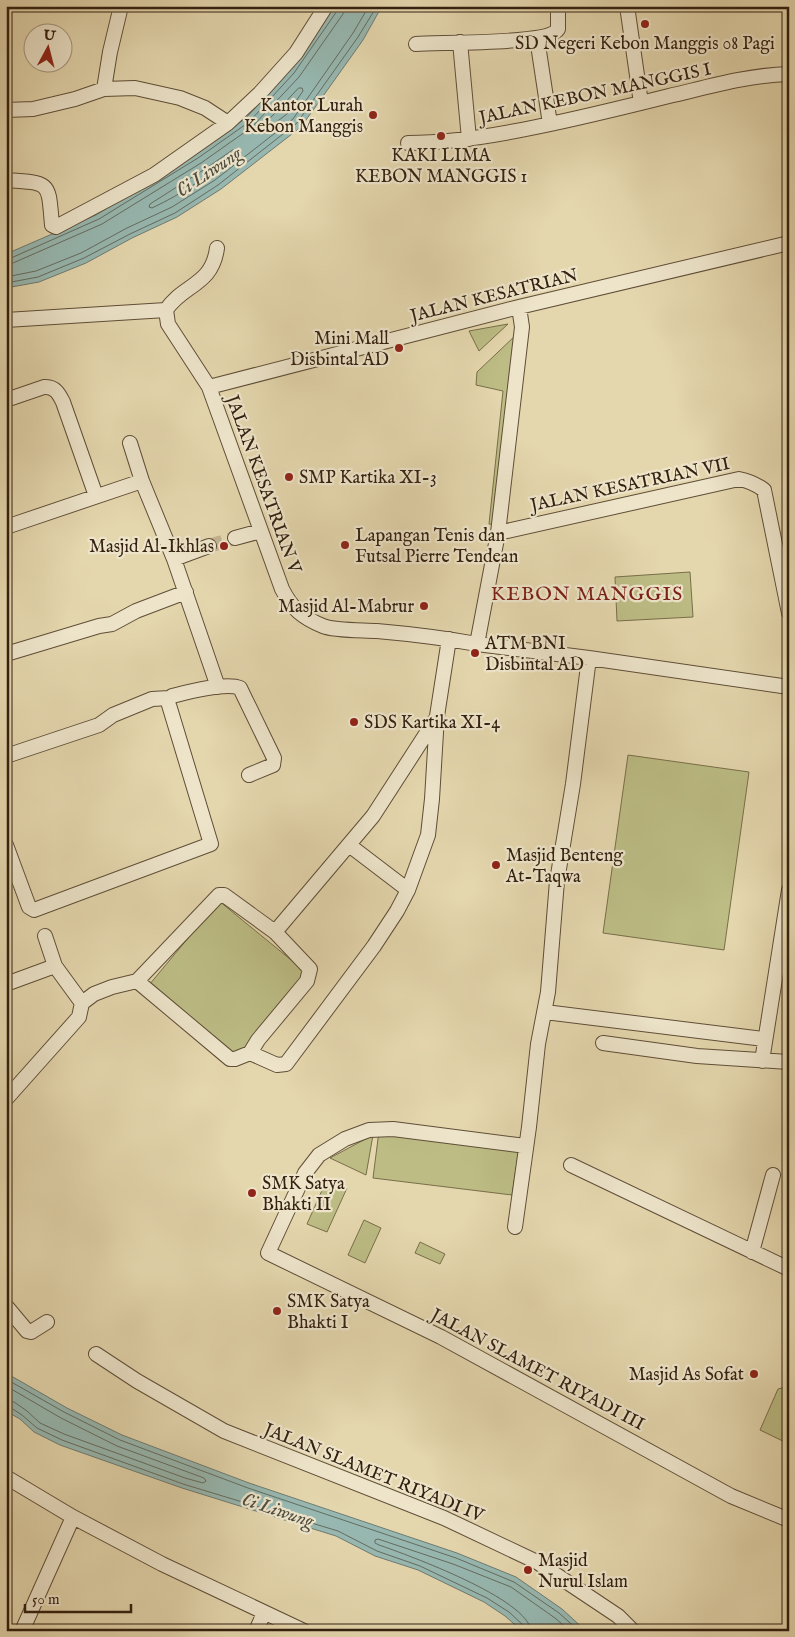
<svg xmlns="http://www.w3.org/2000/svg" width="795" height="1637" viewBox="0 0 795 1637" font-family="'IM FELL English',serif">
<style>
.green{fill:#bcbc84;stroke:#786e4a}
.water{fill:#97b8b1;stroke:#6f7b71}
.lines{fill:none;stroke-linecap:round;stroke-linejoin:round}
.shore{stroke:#656c60;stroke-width:1}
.minor-tunnel{stroke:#c1b28e;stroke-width:14;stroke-dasharray:14 7;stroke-linecap:butt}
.minor-casing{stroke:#5f4e37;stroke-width:16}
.minor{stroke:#ede4ca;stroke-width:14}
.poi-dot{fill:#8f2418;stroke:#ede4ca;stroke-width:2}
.labels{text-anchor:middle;stroke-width:4.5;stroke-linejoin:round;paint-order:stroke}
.poi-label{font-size:18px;fill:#332010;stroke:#ede4ca;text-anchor:start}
.street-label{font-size:18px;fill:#332010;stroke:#ede4ca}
.water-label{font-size:19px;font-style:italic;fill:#514e40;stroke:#ede4ca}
.quarter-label{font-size:20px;letter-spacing:1px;fill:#7a1f14;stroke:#ede4ca}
</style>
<rect width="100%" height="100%" fill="#e4d6ad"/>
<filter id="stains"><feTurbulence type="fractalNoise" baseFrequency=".004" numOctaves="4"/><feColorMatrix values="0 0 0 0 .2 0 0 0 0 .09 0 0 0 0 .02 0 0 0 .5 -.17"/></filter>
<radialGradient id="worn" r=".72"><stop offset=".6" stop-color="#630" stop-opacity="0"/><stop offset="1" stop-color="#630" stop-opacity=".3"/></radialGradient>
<path class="green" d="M508 324 479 351 469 331Z
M517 334 498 525 489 524 503 391 476 385 477 372Z
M690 572 693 617 617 621 615 577Z
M628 755 749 772 724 950 603 933Z
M219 901 307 973 237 1058 149 985Z
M379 1131 519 1149 512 1195 373 1178Z
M373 1135 366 1175 330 1158Z
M327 1179 347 1188 327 1232 307 1224Z
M364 1220 381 1228 365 1263 348 1255Z
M420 1242 445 1254 440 1264 415 1253Z
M789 1386V1444L760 1430 778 1389Z"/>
<path class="water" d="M334 6H382L363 40 301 127 221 189 177 217 132 238 86 263 39 282 6 288V254L96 215 195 154 246 118 290 70Z
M6 1373 67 1408 122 1435 249 1483 457 1553 516 1577 562 1609 586 1631H522L505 1616 484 1602 418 1570 375 1556 336 1536 182 1488 60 1445 34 1432 20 1419 6 1411Z"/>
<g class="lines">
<path class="shore" d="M299 88H302L303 91 287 114 267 129H264V125Z
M233 150 236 151V154C210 175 182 194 152 208L149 207 150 204 205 169Z
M6 258H11L99 219 198 158 249 122 294 73 337 11 338 6
M6 264 13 263 102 224 201 163 252 127 299 77 343 14 344 6
M6 277 36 271 81 253 127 228 172 207 215 180 293 119 353 33 369 6
M6 283 38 277 84 258 130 234 175 213 218 185 297 123 358 37 377 6
M6 1379 64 1412 120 1440 248 1488 456 1558 514 1582 559 1613 579 1631
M6 1386 61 1418 117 1446 204 1478 206 1481 203 1483 185 1478 64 1434 40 1423 27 1411 14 1402 6 1401
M6 1407 11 1408 22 1415 37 1428 62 1440 183 1484 338 1531 377 1551 420 1566 487 1598 509 1612 523 1625 525 1631
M531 1631C529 1599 408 1555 379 1545L375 1543V1540L378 1539 453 1564 511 1587 555 1618 570 1631"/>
<path class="minor-tunnel" d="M209 546 235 538"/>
<g class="minor-casing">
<path id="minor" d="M627 6 641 103
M537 38 550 124
M460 42 469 139
M416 44C438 42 549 45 558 29V6
M104 89 110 52 121 6
M6 110 33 109 75 99 104 89 135 88 180 98 205 108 228 123
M408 143C451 143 493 136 536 127 580 118 625 107 669 96 708 87 749 75 789 74
M6 180C52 183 48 182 52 225L56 227 154 175 228 123 260 93 296 53 326 6
M166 310C183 284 212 286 217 248
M6 320 166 310 168 324 209 387 282 589C292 609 303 618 323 626 335 631 363 630 377 631 411 634 444 638 477 644L498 533 522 327 519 307
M209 387 519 307 789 243
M6 400 44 387C55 386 59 394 63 402L96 496
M130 443 142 481
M6 527 142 481 174 559 209 546
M498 533 739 479C749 481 756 484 764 490L789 613
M235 538 261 531
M174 559 218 687
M477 644 589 658 789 687
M6 654 99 626 112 624 136 611 186 592
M6 756 99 725 113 715 152 699 169 698
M6 845 29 907 34 910 211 844 169 705 168 701 172 696C188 692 226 682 240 688L274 758 273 765 249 775
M349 845 408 890
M45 936 55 966
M137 981 230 1059H235L250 1053 277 1065 286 1064 374 946 397 911 408 890 428 835 432 799 437 716 449 639
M6 984 55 966 82 1003
M545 1012 764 1039
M603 1043 697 1056 789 1062
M250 1053 258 1040 307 981 310 969 275 932
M762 1061 789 890
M6 1099 79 1017 82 1003 94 994 112 987 137 981 219 895H224L275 932 373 816 437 717
M526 1146 393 1129 369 1130 345 1139 319 1155 305 1173 268 1253 441 1337 731 1496 789 1520
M571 1165 789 1269
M515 1227 529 1127 538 1044 548 992 557 881 573 784 589 658
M752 1252 773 1175
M6 1306 27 1331 31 1332 47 1322
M96 1354 137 1381 224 1431 444 1518 537 1562 618 1616 633 1631
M6 1477 73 1517 162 1564 304 1631
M22 1631 73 1517
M256 1631 264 1613"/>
</g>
<use href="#minor" class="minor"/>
</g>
<g class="poi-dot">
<circle cx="645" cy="24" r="5"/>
<circle cx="373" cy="115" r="5"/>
<circle cx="441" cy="136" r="5"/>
<circle cx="399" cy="348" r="5"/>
<circle cx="289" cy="477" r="5"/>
<circle cx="345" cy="545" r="5"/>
<circle cx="224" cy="546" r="5"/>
<circle cx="424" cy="606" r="5"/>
<circle cx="475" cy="653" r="5"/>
<circle cx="354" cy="722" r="5"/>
<circle cx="496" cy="865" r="5"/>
<circle cx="252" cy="1193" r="5"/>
<circle cx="277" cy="1311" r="5"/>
<circle cx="754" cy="1374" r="5"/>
<circle cx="528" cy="1570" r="5"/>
</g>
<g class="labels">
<g class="poi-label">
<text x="645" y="49" text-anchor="middle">SD Negeri Kebon Manggis 08 Pagi</text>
<text x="363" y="111" text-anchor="end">Kantor Lurah<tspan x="363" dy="21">Kebon Manggis</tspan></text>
<text x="441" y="161" text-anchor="middle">KAKI LIMA<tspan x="441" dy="21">KEBON MANGGIS 1</tspan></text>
<text x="389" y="344" text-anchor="end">Mini Mall<tspan x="389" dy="21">Disbintal AD</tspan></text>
<text x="299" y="483">SMP Kartika XI-3</text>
<text x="355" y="541">Lapangan Tenis dan<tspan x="355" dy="21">Futsal Pierre Tendean</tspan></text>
<text x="214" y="552" text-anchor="end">Masjid Al-Ikhlas</text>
<text x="414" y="612" text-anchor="end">Masjid Al-Mabrur</text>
<text x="485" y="649">ATM BNI<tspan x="485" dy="21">Disbintal AD</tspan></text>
<text x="364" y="728">SDS Kartika XI-4</text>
<text x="506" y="861">Masjid Benteng<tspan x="506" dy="21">At-Taqwa</tspan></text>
<text x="262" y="1189">SMK Satya<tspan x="262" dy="21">Bhakti II</tspan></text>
<text x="287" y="1307">SMK Satya<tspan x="287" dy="21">Bhakti I</tspan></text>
<text x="744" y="1380" text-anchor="end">Masjid As Sofat</text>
<text x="538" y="1566">Masjid<tspan x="538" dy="21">Nurul Islam</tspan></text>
</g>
<g class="street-label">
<text transform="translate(595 93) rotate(-12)" y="6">JALAN KEBON MANGGIS I</text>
<text transform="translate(494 295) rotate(-14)" y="6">JALAN KESATRIAN</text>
<text transform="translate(264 484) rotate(70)" y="6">JALAN KESATRIAN V</text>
<text transform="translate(630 484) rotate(-12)" y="6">JALAN KESATRIAN VII</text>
<text transform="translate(538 1369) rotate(28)" y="6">JALAN SLAMET RIYADI III</text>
<text transform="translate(374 1472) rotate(22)" y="6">JALAN SLAMET RIYADI IV</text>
</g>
<g class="water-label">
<text transform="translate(208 171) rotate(-34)" y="7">Ci Liwung</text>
<text transform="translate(278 1509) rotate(18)" y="7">Ci Liwung</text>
</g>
<g class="quarter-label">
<text x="587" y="600">KEBON MANGGIS</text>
</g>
</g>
<rect width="795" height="1637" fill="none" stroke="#e4d6ad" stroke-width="25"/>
<rect x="8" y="8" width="780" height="1622" fill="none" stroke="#332010" stroke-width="2.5"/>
<rect x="12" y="12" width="770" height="1612" fill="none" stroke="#332010"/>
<g transform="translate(48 48) rotate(7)"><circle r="24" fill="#ede4ca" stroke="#a39680"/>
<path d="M0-4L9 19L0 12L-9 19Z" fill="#8f2418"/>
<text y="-8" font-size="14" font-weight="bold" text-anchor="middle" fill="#332010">U</text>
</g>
<path d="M25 1604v8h106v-8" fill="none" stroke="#332010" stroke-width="2.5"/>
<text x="32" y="1604" font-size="15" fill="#332010" stroke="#ede4ca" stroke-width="4" paint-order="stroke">50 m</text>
<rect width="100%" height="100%" filter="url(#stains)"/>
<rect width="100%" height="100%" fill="url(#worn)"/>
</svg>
